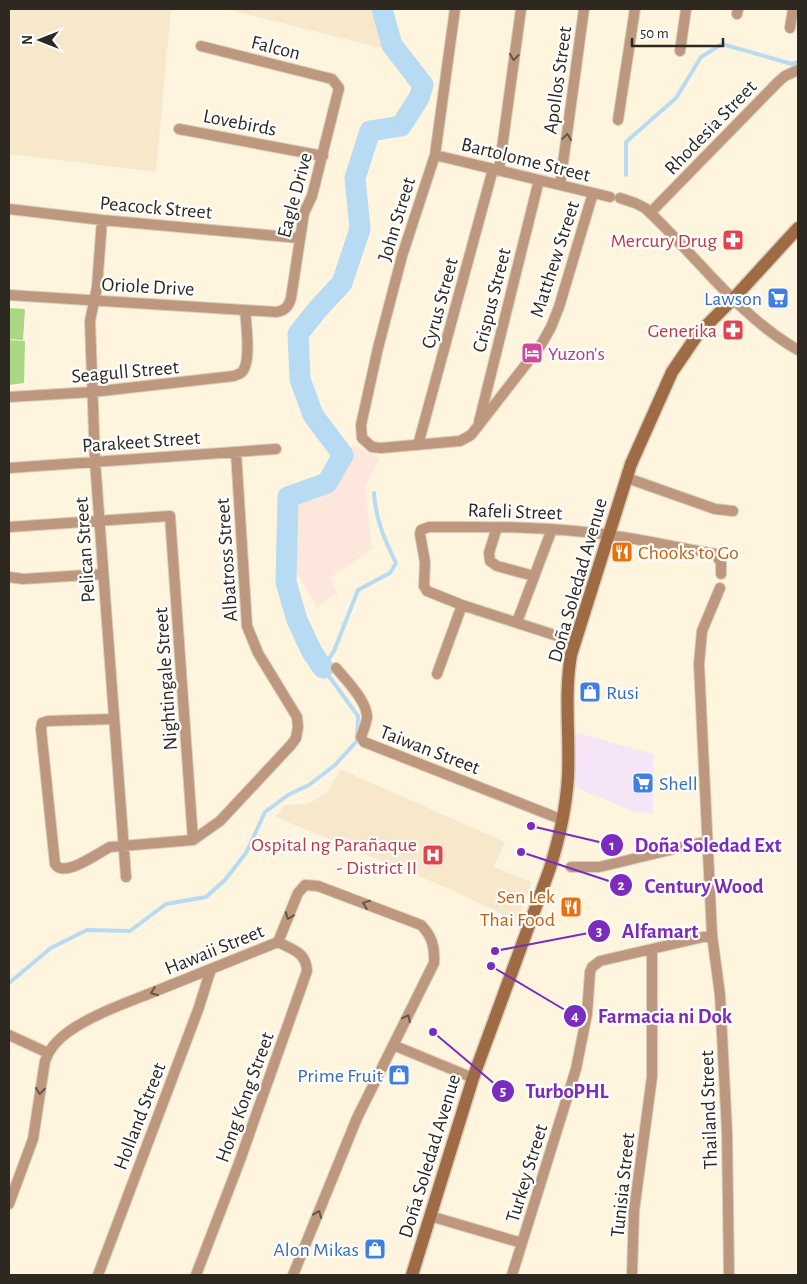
<svg xmlns="http://www.w3.org/2000/svg" width="807" height="1284" viewBox="0 0 807 1284" font-family="'Alegreya Sans',sans-serif">
<style>
.commercial{fill:#f6e5f6}
.built{fill:#f7e8cb}
.education{fill:#fde6db}
.green{fill:#a9d784}
.lines{fill:none;stroke-linecap:round;stroke-linejoin:round}
.stream{stroke:#b6dbf2;stroke-width:4}
.river{stroke:#b6dbf2;stroke-width:21}
.minor-casing{stroke:#d9cfbc;stroke-width:12}
.secondary-casing{stroke:#d9cfbc;stroke-width:15}
.minor{stroke:#bd987f;stroke-width:10}
.secondary{stroke:#9f6b44;stroke-width:12}
.oneway{stroke:#675547}
.labels{text-anchor:middle;stroke-width:4.5;stroke-linejoin:round;paint-order:stroke}
.street-label{font-size:20px;fill:#2d2921;stroke:#fff}
.health-label{font-size:20px;fill:#be3a42;stroke:#fff;text-anchor:end}
.shop-label{font-size:20px;fill:#366cbe;stroke:#fff;text-anchor:end}
.hotel-label{font-size:20px;fill:#b23c85;stroke:#fff;text-anchor:start}
.food-label{font-size:20px;fill:#c56008;stroke:#fff;text-anchor:start}
.leader{fill:none;stroke:#7b2cbf;stroke-width:2}
.callout-dot{fill:#7b2cbf;stroke:#fff;stroke-width:2}
.mark-label{font-size:15px;text-anchor:middle;font-weight:bold;fill:#fff}
.callout-label{font-size:21px;text-anchor:middle;font-weight:bold;fill:#7b2cbf;stroke:#fff;stroke-width:4.5;stroke-linejoin:round;paint-order:stroke}
</style>
<rect width="100%" height="100%" fill="#fff4de"/>
<path class="commercial" d="M570 731 653 754V813L635 812 570 785Z"/>
<path class="built" d="M9 9H171L156 172 9 154Z
M226 9H377L389 50Z
M340 769 505 842 494 867 532 882 517 921 445 887 275 817 285 805 308 804 328 792Z"/>
<path class="education" d="M353 445 379 458 365 488 372 549 330 577 337 593 317 606 292 565 296 494 336 480Z"/>
<path class="green" d="M9 308 25 309 23 340 9 339Z
M9 340 25 341 24 383 9 385Z"/>
<g class="lines">
<path class="stream" d="M626 175V142L676 98 701 57 722 44 792 64 798 62
M9 983 51 948 87 930 130 931 166 904 206 897 225 880 246 853 265 812 288 795 309 785 335 765 357 741 358 716 323 668 334 651 358 590 390 573 396 563C384 538 376 521 374 493"/>
<path class="river" d="M323 668 312 652 297 620 286 582 288 497 327 483 343 455 313 415 300 379 298 334 317 310 342 283 360 229 355 178 370 131 401 126 419 98 423 85 392 45 382 9"/>
<g class="minor-casing">
<path id="minor" d="M455 9 435 155 402 256 378 348 361 425 362 438 372 447 381 448 460 441 471 435 541 345 551 327 559 307 593 193
M737 14 738 9
M790 28 793 9
M680 51 686 9
M618 120 635 9
M179 129 323 156
M435 155 610 197
M499 170 521 9
M560 185 584 9
M620 198 635 203 645 208C696 255 737 315 798 350
M9 209 102 220 299 238
M650 213 778 82 785 76 798 70
M102 220 97 287 90 321 95 461 126 877
M9 295 276 312C285 311 289 306 291 298L304 213 312 196 339 88 332 79 201 46
M9 397 92 392 234 376C236 375 239 374 241 373 252 364 246 323 245 310
M479 422 539 180
M418 445 493 169
M9 468 276 449
M627 478 715 509 733 511
M9 527 170 516 193 840
M497 527 489 553 490 561 497 566 534 576
M9 577 23 579 103 574
M720 588 702 631 699 664 712 935 720 995 727 1132 729 1275
M517 622 552 529
M576 642 462 605 427 591 424 586 425 562 420 534 421 530 429 527C481 527 533 526 585 532 629 536 673 547 716 554L721 563V574
M336 668C346 680 368 702 367 718 366 724 363 731 361 737L364 742 563 820
M437 674 462 605
M113 719 48 721 42 723 41 729 55 864C64 879 99 852 110 847L193 840 220 821 291 745 296 738 298 727 297 717 258 653 247 626 236 452
M571 867H599L612 864 707 841
M9 1035 48 1053
M393 1045 473 1078
M9 1204 33 1139 45 1061C49 1049 57 1040 68 1032 92 1015 123 1004 151 993 193 976 236 959 278 942L298 893 305 885 318 886 421 925C432 936 435 947 434 963L357 1118 293 1275
M430 1216 522 1243
M98 1275 198 1010 211 969
M196 1275 239 1163 307 971C306 952 293 950 278 942
M512 1275 576 1069 587 1014 590 972 592 967 600 961 712 935
M632 1275 634 1211 652 1077V949"/>
</g>
<g class="secondary-casing">
<path id="secondary" d="M412 1275 473 1078 549 871C559 840 566 809 568 777 570 737 564 695 571 655L631 464 672 372 698 334 733 299 798 228"/>
</g>
<use href="#minor" class="minor"/>
<use href="#secondary" class="secondary"/>
</g>
<defs><path id="oneway-chevron" d="M-2-3.5L2.5 0L-2 3.5" fill="none" stroke-width="1.6" stroke-linecap="round" stroke-linejoin="round" transform="scale(1.25)"/></defs>
<g class="oneway">
<use href="#oneway-chevron" transform="translate(514 57) rotate(98)"/>
<use href="#oneway-chevron" transform="translate(567 137) rotate(-82)"/>
<use href="#oneway-chevron" transform="translate(366 904) rotate(-159)"/>
<use href="#oneway-chevron" transform="translate(289 916) rotate(111)"/>
<use href="#oneway-chevron" transform="translate(154 992) rotate(158)"/>
<use href="#oneway-chevron" transform="translate(407 1018) rotate(-64)"/>
<use href="#oneway-chevron" transform="translate(40 1091) rotate(97)"/>
<use href="#oneway-chevron" transform="translate(318 1214) rotate(-68)"/>
</g>
<defs>
<g id="pharmacy-square" transform="scale(1.125)"><rect x="-9" y="-9" width="18" height="18" rx="4" fill="#e0444e" stroke="#fff"/><path d="M-2-6h4v4h4v4h-4v4h-4v-4h-4v-4h4Z" fill="#fff"/></g>
<g id="supermarket-square" transform="scale(1.125)"><rect x="-9" y="-9" width="18" height="18" rx="4" fill="#3f7fe0" stroke="#fff"/><path d="M-6-5.5h2.5l.6 2H6L4.5 2H-2.5L-4.4-4H-6ZM-1.5 3.2a1.3 1.3 0 1 0 .1 0ZM3 3.2a1.3 1.3 0 1 0 .1 0Z" fill="#fff"/></g>
<g id="hotel-square" transform="scale(1.125)"><rect x="-9" y="-9" width="18" height="18" rx="4" fill="#d1479c" stroke="#fff"/><path d="M-6-4.5h1.5V1H6V5H4.5V3h-9V5H-6ZM-4 0a1.8 1.8 0 1 1 3.6 0ZM.5 0V-2.5h3Q6-2.5 6 0Z" fill="#fff"/></g>
<g id="restaurant-square" transform="scale(1.125)"><rect x="-9" y="-9" width="18" height="18" rx="4" fill="#e8710a" stroke="#fff"/><path d="M-5-6h1v4h1v-4h1v4h1v-4h1v5L-1.5 .5V6h-2V.5L-5-1ZM5-6V6H3V1.5H1.5Q1.5-4 5-6Z" fill="#fff"/></g>
<g id="shop-square" transform="scale(1.125)"><rect x="-9" y="-9" width="18" height="18" rx="4" fill="#3f7fe0" stroke="#fff"/><path d="M-5-2.5h2.3a2.7 3.5 0 0 1 5.4 0H5L5.5 6h-11ZM-1.5-2.5h3a1.5 2.3 0 0 0-3 0Z" fill="#fff"/></g>
<g id="hospital-square" transform="scale(1.125)"><rect x="-9" y="-9" width="18" height="18" rx="4" fill="#e0444e" stroke="#fff"/><path d="M-5-5h3v3.5h4V-5h3V5h-3V1.5h-4V5h-3Z" fill="#fff"/></g>
</defs>
<g fill-rule="evenodd">
<use href="#pharmacy-square" x="733" y="240"/>
<use href="#supermarket-square" x="778" y="298"/>
<use href="#pharmacy-square" x="733" y="330"/>
<use href="#hotel-square" x="532" y="353"/>
<use href="#restaurant-square" x="622" y="552"/>
<use href="#shop-square" x="590" y="692"/>
<use href="#supermarket-square" x="643" y="783"/>
<use href="#hospital-square" x="433" y="855"/>
<use href="#restaurant-square" x="571" y="907"/>
<use href="#shop-square" x="399" y="1075"/>
<use href="#shop-square" x="375" y="1249"/>
</g>
<g class="labels">
<g class="street-label">
<text transform="translate(276 47) rotate(14)" y="7">Falcon</text>
<text transform="translate(557 80) rotate(-82)" y="7">Apollos Street</text>
<text transform="translate(240 122) rotate(11)" y="7">Lovebirds</text>
<text transform="translate(710 127) rotate(-46)" y="7">Rhodesia Street</text>
<text transform="translate(526 159) rotate(14)" y="7">Bartolome Street</text>
<text transform="translate(294 195) rotate(-75)" y="7">Eagle Drive</text>
<text transform="translate(156 207) rotate(5)" y="7">Peacock Street</text>
<text transform="translate(396 219) rotate(-73)" y="7">John Street</text>
<text transform="translate(554 259) rotate(-72)" y="7">Matthew Street</text>
<text transform="translate(148 286) rotate(3)" y="7">Oriole Drive</text>
<text transform="translate(491 300) rotate(-76)" y="7">Crispus Street</text>
<text transform="translate(439 303) rotate(-75)" y="7">Cyrus Street</text>
<text transform="translate(125 371) rotate(-5)" y="7">Seagull Street</text>
<text transform="translate(141 441) rotate(-4)" y="7">Parakeet Street</text>
<text transform="translate(515 511) rotate(2)" y="7">Rafeli Street</text>
<text transform="translate(84 550) rotate(-94)" y="7">Pelican Street</text>
<text transform="translate(226 560) rotate(-94)" y="7">Albatross Street</text>
<text transform="translate(577 580) rotate(-74)" y="7">Doña Soledad Avenue</text>
<text transform="translate(165 679) rotate(-94)" y="7">Nightingale Street</text>
<text transform="translate(430 749) rotate(21)" y="7">Taiwan Street</text>
<text transform="translate(214 949) rotate(-22)" y="7">Hawaii Street</text>
<text transform="translate(244 1097) rotate(-70)" y="7">Hong Kong Street</text>
<text transform="translate(708 1110) rotate(-92)" y="7">Thailand Street</text>
<text transform="translate(139 1116) rotate(-69)" y="7">Holland Street</text>
<text transform="translate(429 1156) rotate(-73)" y="7">Doña Soledad Avenue</text>
<text transform="translate(526 1173) rotate(-73)" y="7">Turkey Street</text>
<text transform="translate(622 1185) rotate(-84)" y="7">Tunisia Street</text>
</g>
<g class="health-label">
<text x="717" y="247">Mercury Drug</text>
<text x="717" y="337">Generika</text>
<text x="417" y="851">Ospital ng Parañaque<tspan x="417" dy="23">- District II</tspan></text>
</g>
<g class="shop-label">
<text x="762" y="305">Lawson</text>
<text x="606" y="699" text-anchor="start">Rusi</text>
<text x="659" y="790" text-anchor="start">Shell</text>
<text x="383" y="1082">Prime Fruit</text>
<text x="359" y="1256">Alon Mikas</text>
</g>
<g class="hotel-label">
<text x="548" y="360">Yuzon's</text>
</g>
<g class="food-label">
<text x="638" y="559">Chooks to Go</text>
<text x="555" y="903" text-anchor="end">Sen Lek<tspan x="555" dy="23">Thai Food</tspan></text>
</g>
</g>
<path class="leader" d="M531 826L612 845M521 852L621 885M495 951L599 931M491 966L575 1016M433 1032L503 1091"/>
<g class="callout-dot">
<circle cx="531" cy="826" r="5"/>
<circle cx="521" cy="852" r="5"/>
<circle cx="495" cy="951" r="5"/>
<circle cx="491" cy="966" r="5"/>
<circle cx="433" cy="1032" r="5"/>
<circle cx="612" cy="845" r="12"/>
<circle cx="621" cy="885" r="12"/>
<circle cx="599" cy="931" r="12"/>
<circle cx="575" cy="1016" r="12"/>
<circle cx="503" cy="1091" r="12"/>
</g>
<g class="mark-label">
<text x="612" y="850">1</text>
<text x="621" y="890">2</text>
<text x="599" y="936">3</text>
<text x="575" y="1021">4</text>
<text x="503" y="1096">5</text>
</g>
<g class="callout-label">
<text x="708" y="852">Doña Soledad Ext</text>
<text x="704" y="893">Century Wood</text>
<text x="660" y="938">Alfamart</text>
<text x="665" y="1023">Farmacia ni Dok</text>
<text x="567" y="1098">TurboPHL</text>
</g>
<rect width="807" height="1284" fill="none" stroke="#2d2921" stroke-width="20"/>
<g transform="translate(40 40) rotate(270)" stroke="#ffffff" stroke-width="4" paint-order="stroke">
<path d="M0-4L9 19L0 12L-9 19Z" fill="#2d2921"/>
<text y="-8" font-size="14" font-weight="bold" text-anchor="middle" fill="#2d2921">N</text>
</g>
<path d="M632 38v8h91v-8" fill="none" stroke="#2d2921" stroke-width="2.5"/>
<text x="640" y="38" font-size="15" fill="#2d2921" stroke="#ffffff" stroke-width="4" paint-order="stroke">50 m</text>
</svg>
